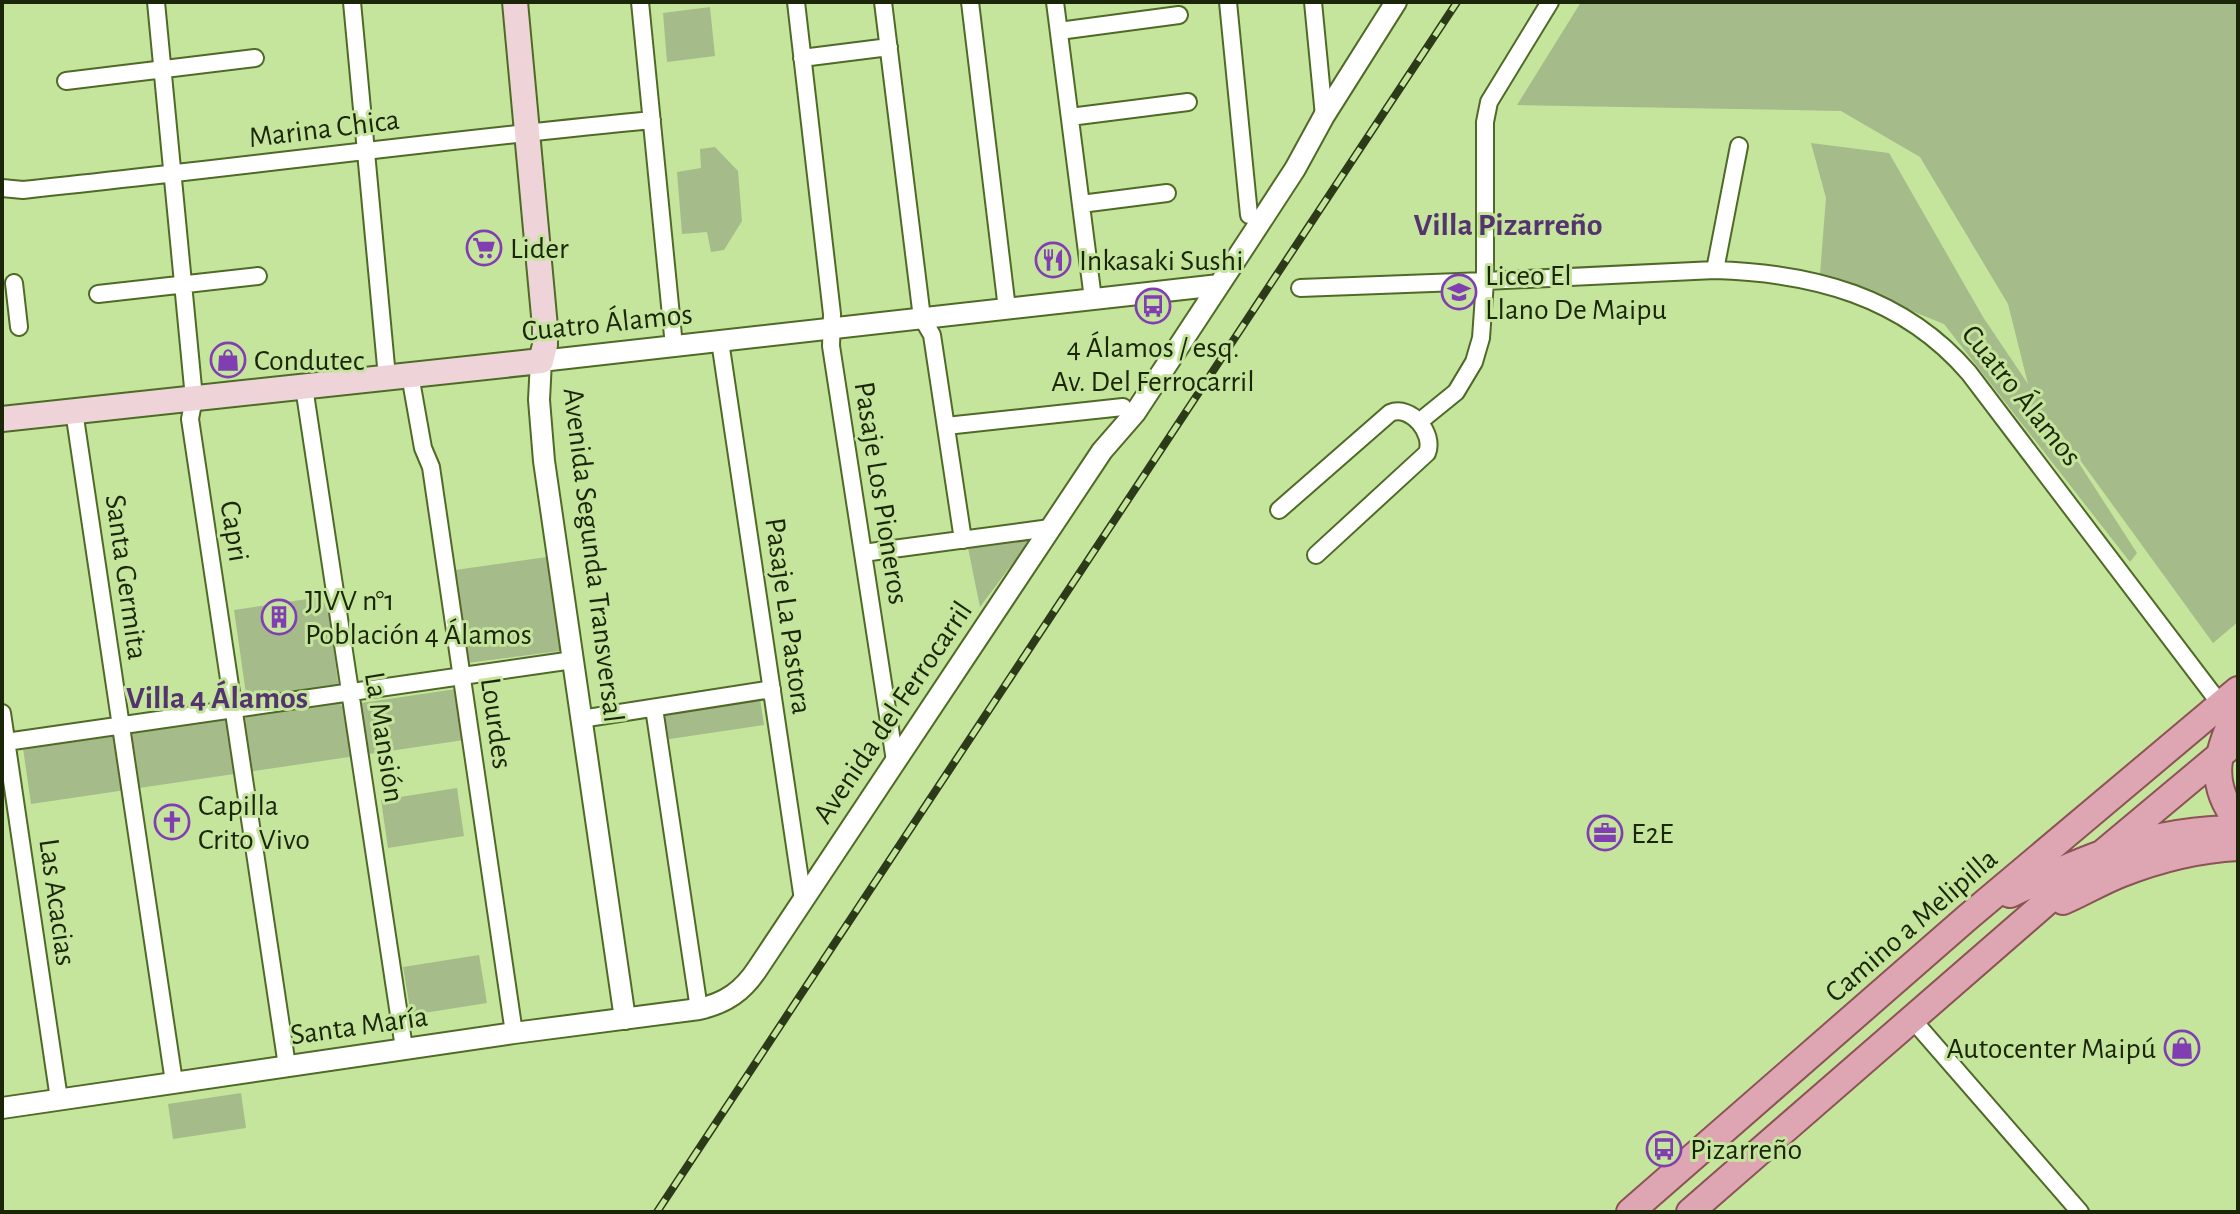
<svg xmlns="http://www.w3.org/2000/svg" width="2240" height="1214" viewBox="0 0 2240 1214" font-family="'Alegreya Sans',sans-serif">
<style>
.green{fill:#a5bb8a}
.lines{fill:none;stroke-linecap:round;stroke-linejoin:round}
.minor-casing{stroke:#4f6a26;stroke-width:20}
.tertiary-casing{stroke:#4f6a26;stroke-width:24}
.secondary-casing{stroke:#4f6a26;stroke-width:28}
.primary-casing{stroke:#8b5355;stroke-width:30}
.minor{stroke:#fff;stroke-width:16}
.tertiary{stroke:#fff;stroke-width:20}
.secondary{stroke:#eed3d8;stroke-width:24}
.primary{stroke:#dea6b2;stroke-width:26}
.rail-casing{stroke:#2d3a19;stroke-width:8}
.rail{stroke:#c5e59d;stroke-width:5;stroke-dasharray:15;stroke-linecap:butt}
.labels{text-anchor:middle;stroke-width:6;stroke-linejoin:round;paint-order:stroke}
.street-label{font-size:30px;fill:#1b2609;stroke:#c5e59d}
.poi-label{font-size:30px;fill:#1b2609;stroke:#c5e59d;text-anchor:start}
.neighbourhood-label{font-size:32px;font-weight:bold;fill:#54346e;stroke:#c5e59d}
</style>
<rect width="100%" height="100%" fill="#c5e59d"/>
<path class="green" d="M1581 2H2238V622L2213 643 2051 420 2137 553 2130 562 1944 324 1820 274 1826 198 1811 143 1889 153 1983 317 2028 384 2008 304 1920 157 1841 111 1517 105Z
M710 7 715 56 667 62 663 13Z
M715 147 738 171 742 221 724 250 711 252 707 232 682 234 677 172 701 168 700 149Z
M1031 539 980 607 968 548Z
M547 557 560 651 467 663 455 570Z
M327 596 341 706 456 689 464 740 31 804 23 748 249 715 234 610Z
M760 699 764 725 663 740 659 714Z
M457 788 464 836 388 848 381 800Z
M479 955 487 1003 411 1015 403 967Z
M241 1093 246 1128 173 1139 168 1104Z"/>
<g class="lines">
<g class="minor-casing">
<path id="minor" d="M156 2 194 398 190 419 287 1066
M352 2 387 377
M640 2 674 346
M796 2 832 314 831 346 895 761
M883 2 922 318 932 335 963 540
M970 2 1007 309
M1055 2 1093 299
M1228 2 1249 215
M1313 2 1324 116
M1059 31 1179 15
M802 58 889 47
M66 81 255 58
M1070 117 1188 102
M2 188 23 190C233 168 442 140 652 120
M1081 204 1167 193
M1715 270 1739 146
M14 283 19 327
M1300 288 1485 281 1715 270C1812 273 1903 296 1969 373L2221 705
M98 294 258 276
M720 341 803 900
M410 375 423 448 431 467 514 1033
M304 387 404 1048
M74 411 174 1082
M1419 422 1456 392 1474 362 1481 338 1485 281V122L1489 102 1550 2
M946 426 1123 407
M1279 510 1390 413C1411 404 1435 434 1427 453L1316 555
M863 553 1050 528
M654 708 699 1009
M2 713 59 1099
M581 719 772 689
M6 742 573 660
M1912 1019 2080 1212"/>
</g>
<g class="tertiary-casing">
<path id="tertiary" d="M625 1019 544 461 539 400 541 361 1219 285
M2 1108 514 1033 699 1009C726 1003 743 991 758 968L1102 451 1135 413 1250 238 1295 169 1324 116 1396 2"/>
</g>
<g class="secondary-casing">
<path id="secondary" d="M2 419 541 361 545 345V327L515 2"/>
</g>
<g class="primary-casing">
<path id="primary" d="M2238 707C2219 750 2205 780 2238 822
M2010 894C2086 857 2152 829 2238 829
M2063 901C2082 893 2100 882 2120 874 2158 859 2198 849 2238 847
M1630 1212 1968 917 2238 690
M1690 1212 2104 852 2238 740"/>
</g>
<use href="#minor" class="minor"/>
<use href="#tertiary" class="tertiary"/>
<use href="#secondary" class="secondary"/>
<use href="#primary" class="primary"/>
<g class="rail-casing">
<path id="rail" d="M657 1212 1457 2"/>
</g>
<use href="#rail" class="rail"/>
</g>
<defs>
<g id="supermarket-ring" transform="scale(1.8)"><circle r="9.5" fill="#c5e59d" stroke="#813eb2" stroke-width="1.5"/><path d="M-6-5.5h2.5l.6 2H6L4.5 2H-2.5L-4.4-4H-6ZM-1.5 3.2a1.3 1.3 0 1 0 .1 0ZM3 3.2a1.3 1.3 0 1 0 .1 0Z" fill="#813eb2"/></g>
<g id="restaurant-ring" transform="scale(1.8)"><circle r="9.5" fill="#c5e59d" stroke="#813eb2" stroke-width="1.5"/><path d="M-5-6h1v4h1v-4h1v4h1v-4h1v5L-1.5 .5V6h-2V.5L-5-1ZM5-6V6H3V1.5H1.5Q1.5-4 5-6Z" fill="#813eb2"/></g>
<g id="school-ring" transform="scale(1.8)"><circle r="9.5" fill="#c5e59d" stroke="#813eb2" stroke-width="1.5"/><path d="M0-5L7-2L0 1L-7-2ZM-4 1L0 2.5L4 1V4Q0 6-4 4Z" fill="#813eb2"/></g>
<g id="bus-ring" transform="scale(1.8)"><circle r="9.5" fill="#c5e59d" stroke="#813eb2" stroke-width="1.5"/><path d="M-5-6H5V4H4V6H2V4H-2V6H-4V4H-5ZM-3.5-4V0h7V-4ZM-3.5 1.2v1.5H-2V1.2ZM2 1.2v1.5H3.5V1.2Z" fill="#813eb2"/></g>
<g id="shop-ring" transform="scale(1.8)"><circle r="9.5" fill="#c5e59d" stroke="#813eb2" stroke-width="1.5"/><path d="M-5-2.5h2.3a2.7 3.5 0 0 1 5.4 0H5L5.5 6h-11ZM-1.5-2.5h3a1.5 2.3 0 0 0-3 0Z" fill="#813eb2"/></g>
<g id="building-ring" transform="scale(1.8)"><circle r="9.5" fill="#c5e59d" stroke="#813eb2" stroke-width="1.5"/><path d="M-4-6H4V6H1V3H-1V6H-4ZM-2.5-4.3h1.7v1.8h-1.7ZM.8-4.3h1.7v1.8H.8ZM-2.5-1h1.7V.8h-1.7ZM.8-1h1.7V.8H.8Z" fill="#813eb2"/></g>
<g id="church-ring" transform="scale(1.8)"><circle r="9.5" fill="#c5e59d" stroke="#813eb2" stroke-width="1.5"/><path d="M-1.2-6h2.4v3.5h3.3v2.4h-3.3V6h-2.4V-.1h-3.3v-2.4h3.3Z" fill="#813eb2"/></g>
<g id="office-ring" transform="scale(1.8)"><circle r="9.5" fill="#c5e59d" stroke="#813eb2" stroke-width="1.5"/><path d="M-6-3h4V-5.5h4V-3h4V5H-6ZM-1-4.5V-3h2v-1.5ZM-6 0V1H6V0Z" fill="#813eb2"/></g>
</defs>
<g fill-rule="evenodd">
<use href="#supermarket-ring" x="484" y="248"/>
<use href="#restaurant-ring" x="1053" y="260"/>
<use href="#school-ring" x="1459" y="292"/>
<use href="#bus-ring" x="1153" y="306"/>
<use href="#shop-ring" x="228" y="360"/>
<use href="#building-ring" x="279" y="617"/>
<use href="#church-ring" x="172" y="822"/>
<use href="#office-ring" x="1605" y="833"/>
<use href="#shop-ring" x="2182" y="1048"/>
<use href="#bus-ring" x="1664" y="1149"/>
</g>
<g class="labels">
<g class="street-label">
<text transform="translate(324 128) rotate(-7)" y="10">Marina Chica</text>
<text transform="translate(607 322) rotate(-6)" y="10">Cuatro Álamos</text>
<text transform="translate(2022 395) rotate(51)" y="10">Cuatro Álamos</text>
<text transform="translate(882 493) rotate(81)" y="10">Pasaje Los Pioneros</text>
<text transform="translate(235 531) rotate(81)" y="10">Capri</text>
<text transform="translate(594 555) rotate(83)" y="10">Avenida Segunda Transversal</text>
<text transform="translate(127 577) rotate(82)" y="10">Santa Germita</text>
<text transform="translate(789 616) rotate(82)" y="10">Pasaje La Pastora</text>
<text transform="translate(892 712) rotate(-56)" y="10">Avenida del Ferrocarril</text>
<text transform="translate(497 723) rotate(82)" y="10">Lourdes</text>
<text transform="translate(385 737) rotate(81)" y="10">La Mansión</text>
<text transform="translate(58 902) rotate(82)" y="10">Las Acacias</text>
<text transform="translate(1911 925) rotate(-41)" y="10">Camino a Melipilla</text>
<text transform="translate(359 1025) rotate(-8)" y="10">Santa María</text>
</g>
<g class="poi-label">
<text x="510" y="258">Lider</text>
<text x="1079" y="270">Inkasaki Sushi</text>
<text x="1485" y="285">Liceo El<tspan x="1485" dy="34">Llano De Maipu</tspan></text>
<text x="1153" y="357" text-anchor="middle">4 Álamos / esq.<tspan x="1153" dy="34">Av. Del Ferrocarril</tspan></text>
<text x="254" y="370">Condutec</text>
<text x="305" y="610">JJVV n°1<tspan x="305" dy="34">Población 4 Álamos</tspan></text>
<text x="198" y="815">Capilla<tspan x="198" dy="34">Crito Vivo</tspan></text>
<text x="1631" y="843">E2E</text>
<text x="2156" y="1058" text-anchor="end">Autocenter Maipú</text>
<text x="1690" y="1159">Pizarreño</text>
</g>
<g class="neighbourhood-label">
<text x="1508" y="235">Villa Pizarreño</text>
<text x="217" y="708">Villa 4 Álamos</text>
</g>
</g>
<rect width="2240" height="1214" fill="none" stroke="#1b2609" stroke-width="8"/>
</svg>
